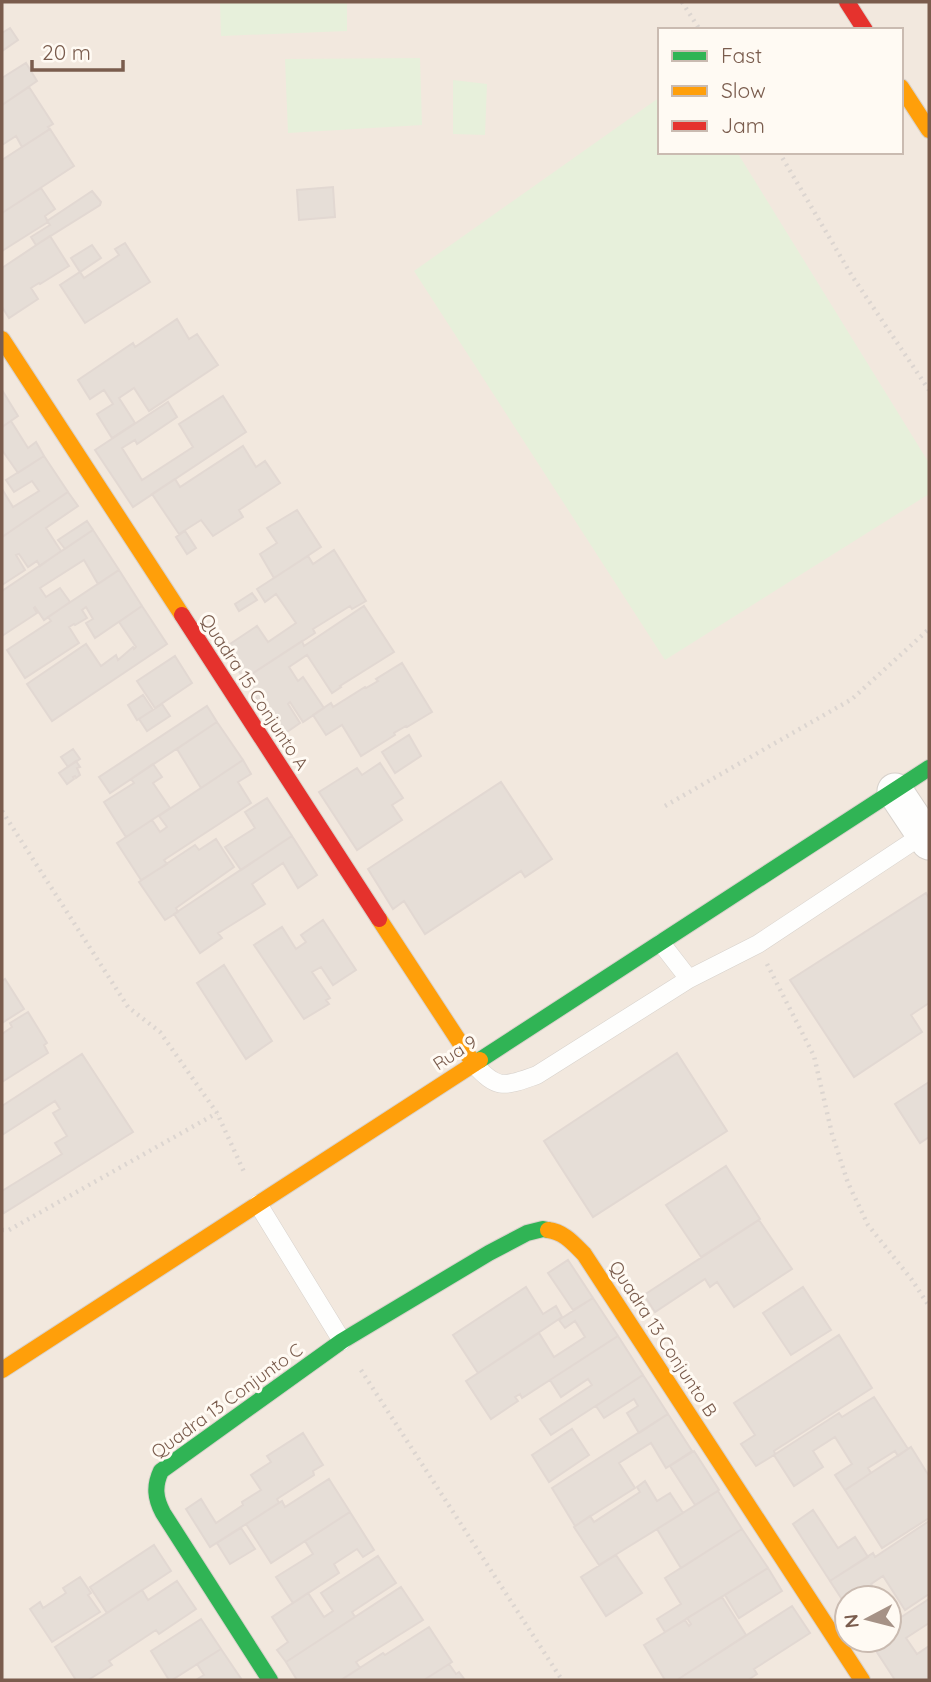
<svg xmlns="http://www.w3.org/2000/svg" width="931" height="1682" viewBox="0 0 931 1682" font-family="Quicksand,sans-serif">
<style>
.residential{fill:#f2e8de;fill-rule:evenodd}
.green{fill:#e7f0db}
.building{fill:#e6ded7;stroke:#e2d8d2;stroke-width:2}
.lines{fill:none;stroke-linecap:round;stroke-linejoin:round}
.lane-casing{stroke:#d7d1cb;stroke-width:19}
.street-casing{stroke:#d7d1cb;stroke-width:37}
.fast-casing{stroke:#d9d2cb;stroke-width:18}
.slow-casing{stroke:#d9d2cb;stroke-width:18}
.jam-casing{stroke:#d9d2cb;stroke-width:18}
.path{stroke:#dcd5d0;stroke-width:4.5;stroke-dasharray:2 5;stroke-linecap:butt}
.lane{stroke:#fefefd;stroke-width:18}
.street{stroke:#fefefd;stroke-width:35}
.fast{stroke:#30b455;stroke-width:16}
.slow{stroke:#ff9f0a;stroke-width:16}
.jam{stroke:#e5322d;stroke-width:16}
.labels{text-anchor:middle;stroke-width:6;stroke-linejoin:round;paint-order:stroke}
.street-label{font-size:18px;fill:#7a5c4d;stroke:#fffaf3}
</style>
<rect width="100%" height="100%" fill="#f9f5f0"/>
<path class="residential" d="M2 2H842L860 30H660V152H901V93L929 136V1680H2ZM847 1598H889V1640H847Z
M847 2H929V130L901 87V30H865Z"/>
<path class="green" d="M220 2H347V31L221 36Z
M420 58 422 125 288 133 285 59Z
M453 80 487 84 485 135 453 134Z
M660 97V152H737L929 463V494L665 660 414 271Z"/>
<path class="building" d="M10 28 18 40 2 51V33Z
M26 63 37 81 2 105V78Z
M29 87 53 124 48 127 50 129 22 147 16 136 2 145V105Z
M50 129 74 166 2 213V160Z
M333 187 335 217 299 220 297 190Z
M41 188 55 209 45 216 48 222 2 251V213Z
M92 191 101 202 100 205 36 245 31 237 50 225 47 221Z
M50 236 69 266 40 284 39 283 31 288 38 299 9 318 2 307V268Z
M125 243 150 282 85 323 60 285 80 272 84 278 119 255 115 249Z
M92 245 101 258 80 272 71 258Z
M177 319 189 339 197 334 218 365 149 411 134 388 119 398 135 423 112 438 97 414 113 404 104 390 90 399 78 380 133 343 135 347Z
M2 390 18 416 2 427Z
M223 396 246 432 133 507 95 450 168 402 177 417 137 444 135 440 122 448 142 480 193 447 179 424Z
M11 421 28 448 36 442 44 456 18 473 2 450V427Z
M243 446 256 467 265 461 280 483 239 510 243 517 213 536 201 520 179 534 152 494 175 479 180 487Z
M44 456 68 492 2 537V489L13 507 39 491 32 481 14 492 6 480Z
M68 492 78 506 46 528 61 551 40 566 37 561 28 567 19 554 16 555 25 570 2 585V537Z
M297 510 321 547 274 578 260 554 277 543 267 528Z
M87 521 93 530 65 549 58 540Z
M93 530 119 570 98 584 84 560 40 588 46 597 60 588 70 602 44 620 35 607 34 608 37 613 2 636V591Z
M185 531 196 548 187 554 176 537Z
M334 550 366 601 352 609 350 606 313 629 315 633 244 679 224 648 257 626 268 642 296 623 276 594 265 602 257 589 308 556 313 564Z
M119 570 142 606 95 638 86 623 93 619 86 607 82 610 87 618 75 625 74 624 69 627 79 643 25 678 7 650 51 621 48 617Z
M252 593 257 600 239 611 235 604Z
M142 606 167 644 52 721 27 684 86 644 101 666 116 655 118 660 133 647 134 649 136 647 119 622Z
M364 606 394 652 340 686 341 687 332 693 307 655 289 667 298 681 303 677 324 708 303 722 290 702 288 704 300 723 281 736 244 679 302 641 304 646Z
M175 656 192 683 155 708 137 681Z
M402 663 432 712 407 727 406 726 394 733 395 735 361 756 342 725 326 735 313 715 331 703 333 707 365 687 366 688 378 681 376 679Z
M143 695 153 710 137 720 128 705Z
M162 704 170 716 147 731 139 719Z
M207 706 217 722 110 793 99 777Z
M217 722 243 760 201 788 177 749Z
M409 735 421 756 395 773 382 752Z
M73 749 80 759 68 767 61 757Z
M243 760 251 774 238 782 251 803 164 860 167 864 141 880 117 843 152 820 160 832 167 827 159 816Z
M76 761 80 767 77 768 80 775 76 778 75 776 73 777 74 779 67 784 59 773Z
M380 763 403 798 392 805 402 820 357 850 319 792 357 768 362 775Z
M153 764 162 777 153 783 170 808 126 837 104 802 134 783 131 779Z
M501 782 552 859 525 877 521 871 425 934 404 901 393 909 368 869Z
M267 798 292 836 241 870 225 847 255 828 245 812Z
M292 836 317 875 298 888 283 863 252 884 265 904 220 932 218 933 222 938 200 953 174 914Z
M216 839 234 867 176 908 178 912 165 920 139 882 195 845 199 850Z
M926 893 929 899V1003L911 1015 922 1032 854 1077 790 980Z
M323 920 356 970 333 985 321 967 312 972 330 998 326 1000 329 1004 304 1019 254 945 282 927 296 949 306 942 301 935Z
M224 965 272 1041 246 1059 197 983Z
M5 979 24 1009 2 1023V981Z
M28 1012 47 1043 44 1045 48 1053 2 1082V1034L12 1027 10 1023Z
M677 1053 727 1131 593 1217 544 1141Z
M82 1054 133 1132 4 1213 2 1209V1191L62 1154 55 1143 67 1136 53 1113 60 1109 55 1101 2 1135V1106Z
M929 1082V1137L920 1143 895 1104Z
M726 1166 760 1219 701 1257 666 1205Z
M759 1220 792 1269 734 1307 717 1282 710 1287 705 1279 655 1312 644 1295Z
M568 1260 593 1298 573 1310 548 1273Z
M526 1287 543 1314 556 1306 562 1317 478 1373 453 1335Z
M803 1287 831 1330 791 1355 763 1313Z
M593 1298 618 1336 522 1398 520 1394 515 1397 518 1401 491 1419 466 1381 539 1333 554 1357 585 1337 575 1321 565 1328 559 1320Z
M839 1335 872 1388 774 1451 775 1454 774 1455 756 1466 741 1444 755 1435 734 1403Z
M618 1336 643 1375 551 1435 540 1419 592 1385 588 1379 561 1397 550 1380Z
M643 1375 668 1414 639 1433 627 1413 638 1406 634 1399 604 1418 596 1406Z
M874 1397 908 1449 898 1456 895 1451 868 1468 871 1473 845 1490 835 1475 852 1464 835 1437 813 1451 823 1467 794 1486 774 1455 839 1413 842 1417Z
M668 1414 692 1451 666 1468 651 1443 619 1463 635 1488 575 1526 552 1488Z
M572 1429 589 1455 549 1482 532 1455Z
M303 1433 323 1465 313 1471 314 1475 277 1499 279 1503 210 1547 186 1509 201 1499 216 1523 243 1505 242 1502 261 1490 251 1475 271 1462 267 1456Z
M911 1447 929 1476V1518L882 1548 845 1490Z
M694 1451 719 1490 695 1505 670 1466Z
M329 1479 350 1512 271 1563 246 1524 282 1501 285 1507Z
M645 1481 657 1501 670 1493 683 1513 599 1565 574 1527 590 1516 594 1522 640 1492 637 1487Z
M718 1491 742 1529 681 1568 657 1529Z
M813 1510 838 1548 855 1537 868 1557 830 1581 793 1524Z
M350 1512 374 1550 363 1557 357 1549 334 1564 339 1573 293 1603 276 1577 313 1554 305 1541Z
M929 1521V1594L905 1610 883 1576 871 1584 880 1598H847V1607L830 1581 873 1553 875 1557Z
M241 1528 255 1549 230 1564 217 1543Z
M742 1529 768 1568 665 1632 657 1619 681 1604 665 1578Z
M154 1545 171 1571 107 1613 90 1587Z
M616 1555 642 1593 606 1616 581 1577Z
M378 1556 396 1583 352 1612 355 1617 286 1662 277 1650 288 1642 272 1617 308 1593 324 1617 333 1611 321 1593Z
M768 1568 782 1591 739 1618 725 1595Z
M80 1577 91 1593 88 1595 100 1612 52 1642 30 1609 40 1602 43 1608 66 1593 63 1588Z
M177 1581 196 1609 159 1634 156 1630 109 1661 112 1665 88 1680H76L55 1647 142 1590 148 1600Z
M401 1587 423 1620 356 1662 360 1668 341 1680H297L286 1662Z
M722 1597 746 1635 677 1680H665L644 1645 685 1620 689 1626 691 1624 687 1618Z
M929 1599V1623L906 1638 917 1654 929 1646V1680H895L869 1640H889V1625Z
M792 1606 810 1633 754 1669 757 1674 748 1680H677Z
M792 1606 810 1633 754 1669 757 1674 748 1680H677Z
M201 1619 221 1649 172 1680H169L151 1651Z
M429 1627 452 1662 424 1680H341L383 1653 385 1655Z
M221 1649 242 1680H196L204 1675 197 1664Z
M449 1664 456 1674 459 1672 465 1680H424Z"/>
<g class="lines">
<g class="lane-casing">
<path id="lane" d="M661 943 689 979
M474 1064C498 1091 505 1086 537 1075L689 979 758 944 927 832
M258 1204 342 1341"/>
</g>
<g class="street-casing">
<path id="street" d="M895 791 929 842"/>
</g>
<g class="fast-casing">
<path id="fast" d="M480 1060 929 768
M270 1680 163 1513C155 1498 154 1486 161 1471L342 1341 489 1253 527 1233 543 1229 548 1230"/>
</g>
<g class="slow-casing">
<path id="slow" d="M901 87 929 130
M2 339 182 615
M379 919 474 1064
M548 1230C564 1232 573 1243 584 1254L862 1680
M2 1370 480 1060"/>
</g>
<g class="jam-casing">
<path id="jam" d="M847 2 865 30
M182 615 379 919"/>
</g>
<path class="path" d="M682 2 700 30
M779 152 852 276 929 390
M665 806 852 699 929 629
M2 811 128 1007 160 1032 217 1113 245 1174
M767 964 814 1056 832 1134 848 1183 868 1225 912 1280 929 1306
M2 1230H9L217 1113
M361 1370 562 1680"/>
<use href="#lane" class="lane"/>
<use href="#street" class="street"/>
<use href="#fast" class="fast"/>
<use href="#slow" class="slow"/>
<use href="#jam" class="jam"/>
</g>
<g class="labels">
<g class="street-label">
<text transform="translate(254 692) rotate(57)" y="6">Quadra 15 Conjunto A</text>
<text transform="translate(455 1053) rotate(-33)" y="6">Rua 9</text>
<text transform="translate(663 1339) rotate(57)" y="6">Quadra 13 Conjunto B</text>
<text transform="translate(227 1401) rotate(-36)" y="6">Quadra 13 Conjunto C</text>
</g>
</g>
<rect width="931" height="1682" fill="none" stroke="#7a5c4d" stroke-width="7"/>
<rect x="658" y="28" width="245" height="126" fill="#fffaf3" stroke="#cabbb1" stroke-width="2"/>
<rect x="672" y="51" width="35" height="10" fill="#30b455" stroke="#cabbb1" stroke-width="2"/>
<text x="721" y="63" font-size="21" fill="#7a5c4d">Fast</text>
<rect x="672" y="86" width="35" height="10" fill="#ff9f0a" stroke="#cabbb1" stroke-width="2"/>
<text x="721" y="98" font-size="21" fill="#7a5c4d">Slow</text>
<rect x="672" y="121" width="35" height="10" fill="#e5322d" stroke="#cabbb1" stroke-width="2"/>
<text x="721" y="133" font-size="21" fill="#7a5c4d">Jam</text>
<g transform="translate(868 1619) rotate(263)"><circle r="33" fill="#fffaf3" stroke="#cabbb1" stroke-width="2"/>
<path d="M0-5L12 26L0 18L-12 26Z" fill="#a69286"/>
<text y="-10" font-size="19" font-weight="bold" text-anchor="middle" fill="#7a5c4d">N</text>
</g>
<path d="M32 60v10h91v-10" fill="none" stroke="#7a5c4d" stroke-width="3.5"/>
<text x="42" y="60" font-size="21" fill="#7a5c4d" stroke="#fffaf3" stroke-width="5" paint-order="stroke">20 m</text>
</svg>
